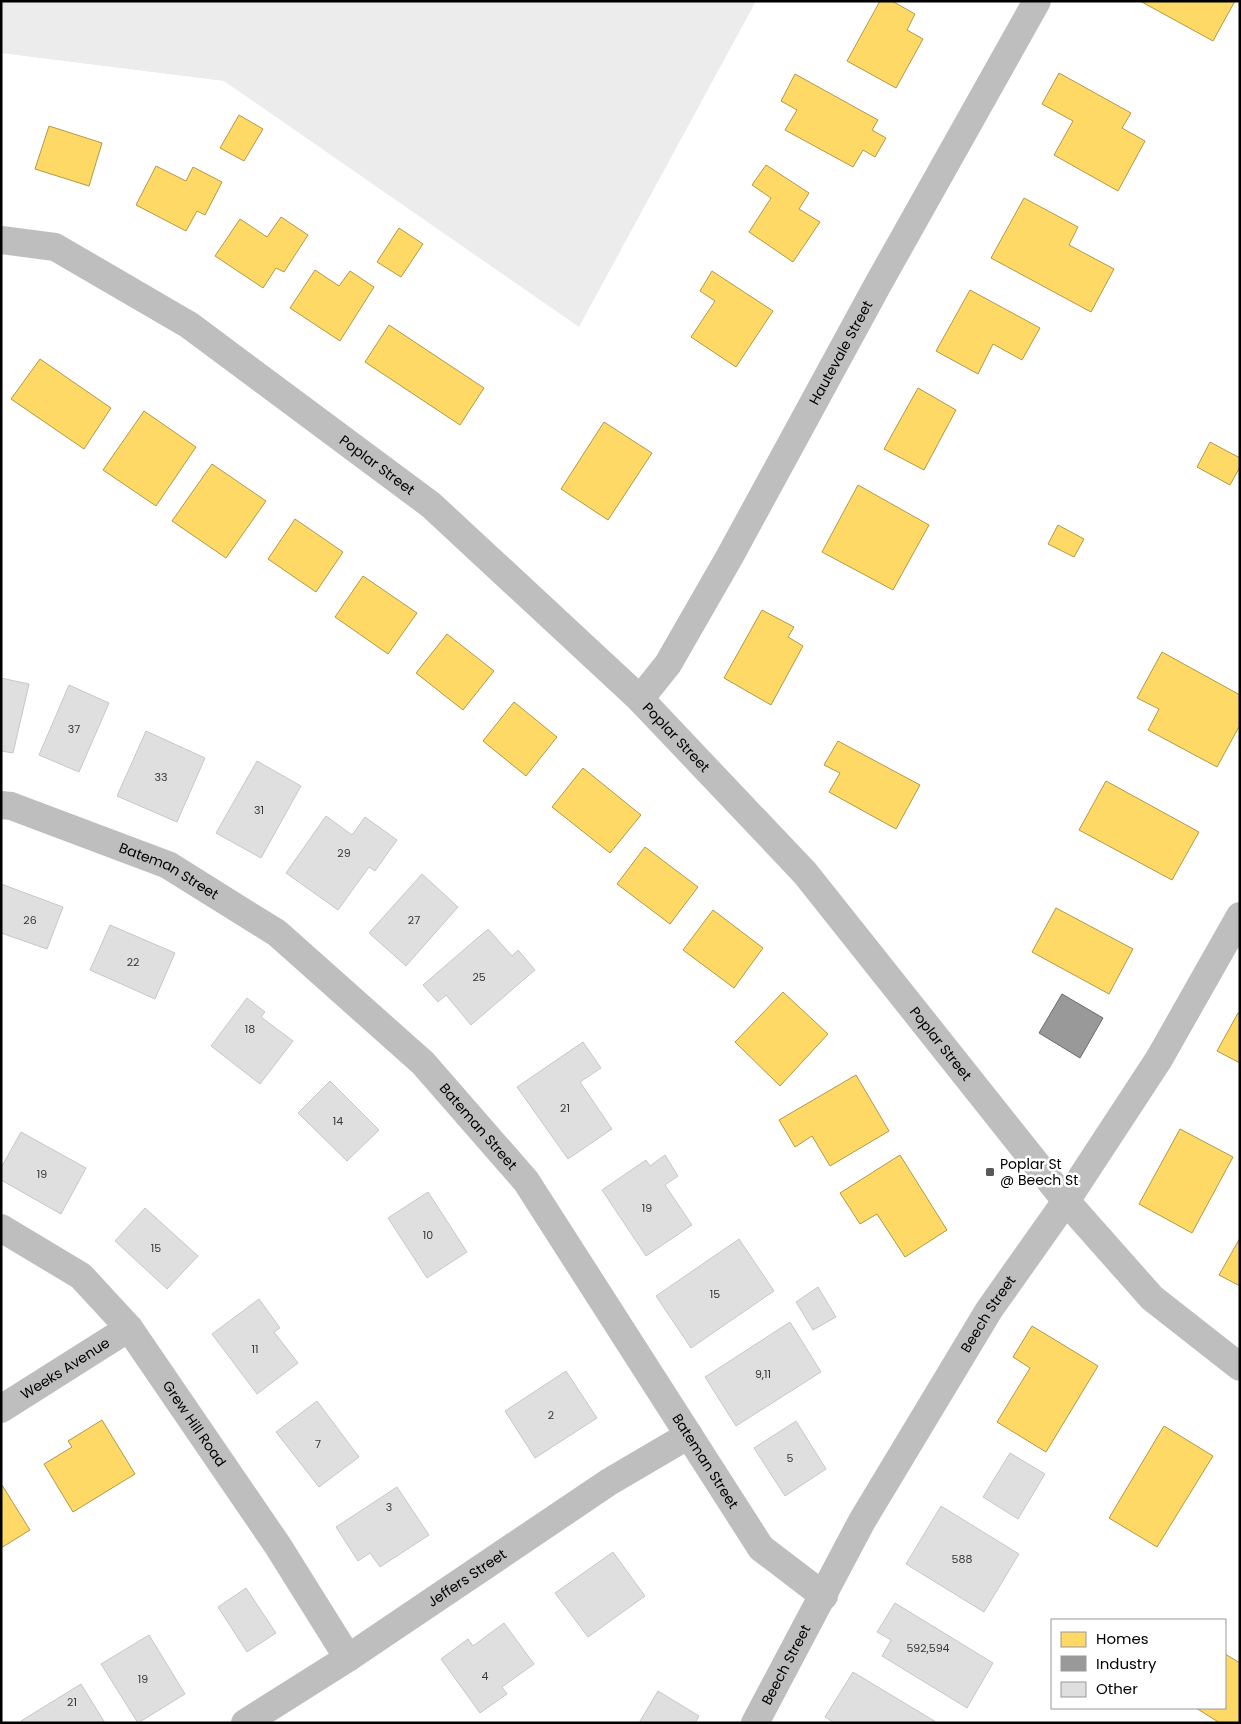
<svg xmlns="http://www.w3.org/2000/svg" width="1241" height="1724" viewBox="0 0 1241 1724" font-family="Poppins,sans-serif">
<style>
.green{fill:#ececec}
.homes{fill:#ffd966;stroke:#b29847}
.industry{fill:#999;stroke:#6b6b6b}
.building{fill:#dfdfdf;stroke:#c7c7c7}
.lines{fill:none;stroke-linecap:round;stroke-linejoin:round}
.minor{stroke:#bebebe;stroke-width:28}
.tertiary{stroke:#bebebe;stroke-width:28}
.poi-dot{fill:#595959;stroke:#fff;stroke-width:2}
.labels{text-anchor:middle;stroke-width:5;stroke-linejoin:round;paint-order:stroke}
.number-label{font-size:11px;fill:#383838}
.street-label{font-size:14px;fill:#000;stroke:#fff}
.poi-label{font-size:14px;fill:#000;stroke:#fff;text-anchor:start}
</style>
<rect width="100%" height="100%" fill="#fff"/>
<path class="green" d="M1 1H756L579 327 224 81 1 53Z"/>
<path class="homes" d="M880 1H892L915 14 907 30 923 39 896 88 847 61Z
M1140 1H1235L1213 41Z
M1059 73 1131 113 1122 128 1145 141 1118 191 1054 155 1073 121 1042 104Z
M795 74 878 120 872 130 886 138 875 157 863 150 853 167 785 130 797 110 781 101Z
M239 115 263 129 244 161 220 148Z
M49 126 102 143 89 186 35 169Z
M766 165 809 193 799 209 820 222 793 262 749 232 771 198 752 185Z
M156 166 186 181 193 167 222 182 205 215 197 211 186 231 136 205Z
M1024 198 1078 227 1069 245 1114 269 1091 312 991 258Z
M281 217 308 235 284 272 276 268 263 288 215 256 240 219 267 237Z
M399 228 423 244 401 277 377 262Z
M315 270 339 286 350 271 374 287 340 341 290 308Z
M712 271 773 311 736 367 691 337 715 301 700 291Z
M970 290 1040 328 1022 360 993 344 978 374 936 351Z
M389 325 484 388 460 425 365 362Z
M40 359 111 408 84 449 11 399Z
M918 388 956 410 924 470 884 449Z
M144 411 196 447 156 506 103 470Z
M604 422 652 453 608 520 561 489Z
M1210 442 1240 458V467L1230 485 1197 467Z
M212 464 266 501 226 558 172 521Z
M858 485 929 525 893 590 822 552Z
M295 519 343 552 316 592 268 559Z
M1058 525 1084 539 1074 557 1048 544Z
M363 576 417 613 388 654 335 617Z
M762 610 794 627 788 637 803 646 771 705 724 678Z
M447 634 494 671 463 710 416 673Z
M1162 652 1240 695V725L1217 767 1148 730 1159 709 1137 698Z
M514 702 557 737 526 776 483 741Z
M838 741 920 785 896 829 829 792 840 773 824 765Z
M583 768 641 815 610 853 552 807Z
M1106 781 1199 832 1172 880 1079 830Z
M645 847 698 887 670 924 617 884Z
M1056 908 1133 949 1109 994 1032 952Z
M713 910 763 948 734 988 683 950Z
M783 992 828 1034 780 1086 735 1042Z
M1238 1013 1240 1014V1063L1217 1051Z
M856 1075 889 1131 830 1166 812 1136 795 1147 779 1120Z
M1180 1129 1233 1157 1192 1233 1139 1204Z
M900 1155 947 1230 905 1257 877 1214 860 1224 840 1193Z
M1240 1238V1286L1219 1275Z
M1032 1326 1098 1366 1046 1452 997 1422 1030 1368 1013 1357Z
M102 1420 135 1474 73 1512 44 1464 72 1447 68 1441Z
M1164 1426 1213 1456 1157 1547 1109 1518Z
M2 1485 30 1530 1 1548V1486Z
M1225 1654 1240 1663V1721L1238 1723H1220L1196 1708H1225Z"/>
<path class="industry" d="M1062 994 1103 1018 1080 1058 1039 1033Z"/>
<path class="building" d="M1 678 29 684 13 753 1 751Z
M69 685 109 703 79 772 39 755Z
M146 731 205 758 177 822 117 796Z
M257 761 301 786 261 858 216 833Z
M326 816 352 835 365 817 397 840 375 871 369 867 338 910 286 873Z
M422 874 458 907 406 966 369 933Z
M1 884 63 907 47 949 1 933Z
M110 925 175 953 155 999 90 970Z
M488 929 512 956 518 950 535 970 471 1025 446 995 438 1002 423 985Z
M247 998 265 1012 261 1017 293 1041 260 1084 211 1046Z
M583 1042 601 1068 580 1082 612 1129 568 1159 517 1087Z
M330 1081 379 1130 347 1161 298 1113Z
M21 1132 86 1168 61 1214 1 1180V1168Z
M665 1155 678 1176 665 1185 692 1225 646 1256 602 1190 646 1160 650 1166Z
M428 1192 467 1252 427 1278 388 1218Z
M145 1208 198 1256 167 1289 115 1241Z
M739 1239 774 1291 691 1348 656 1296Z
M818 1287 836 1317 813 1330 796 1302Z
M259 1299 280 1328 274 1332 298 1363 257 1394 212 1334Z
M790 1322 821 1372 736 1426 705 1377Z
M566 1371 597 1418 535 1458 505 1411Z
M317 1401 359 1457 319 1487 276 1432Z
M796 1421 826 1469 785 1496 754 1448Z
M1010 1453 1045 1474 1018 1519 983 1497Z
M397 1487 429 1535 380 1567 370 1553 358 1561 336 1527Z
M941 1506 1019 1554 984 1612 906 1564Z
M613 1552 645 1596 588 1637 555 1593Z
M246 1588 276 1633 247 1652 218 1607Z
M895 1603 993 1663 967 1708 882 1656 891 1640 877 1632Z
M504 1623 534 1664 502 1687 507 1694 480 1713 441 1659 468 1639 473 1646Z
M149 1635 185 1694 138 1723 101 1664Z
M853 1672 936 1722 935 1723H835L825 1717Z
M81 1684 105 1723H22L21 1721Z
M658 1691 699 1716 695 1723H639Z"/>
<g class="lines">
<g class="minor">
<path id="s1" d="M640 699 668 664 730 556 877 286 1037 1"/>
<path id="s2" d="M1 805 11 806 168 865 277 933 423 1063 526 1181 761 1548 824 1596"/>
<path id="s3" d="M1 1228 81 1276 129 1328 278 1546 348 1658"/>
<path id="s4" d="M1 1409 129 1328"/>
<path id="s5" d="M245 1723 348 1658 609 1482 689 1435"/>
<path id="s6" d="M755 1723 862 1521 989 1310 1066 1201 1159 1059 1240 916"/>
</g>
<path class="tertiary" id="s7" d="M1 240 55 247 189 325 431 505 640 699 805 873 1066 1201 1152 1298 1240 1367"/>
</g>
<rect class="poi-dot" x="985" y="1167" width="10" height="10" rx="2.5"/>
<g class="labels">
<g class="number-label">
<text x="74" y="733">37</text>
<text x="161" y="781">33</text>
<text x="259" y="814">31</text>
<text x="344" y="857">29</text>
<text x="30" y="924">26</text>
<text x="414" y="924">27</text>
<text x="133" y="966">22</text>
<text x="479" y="981">25</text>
<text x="250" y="1033">18</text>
<text x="565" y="1112">21</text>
<text x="338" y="1125">14</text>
<text x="42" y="1178">19</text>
<text x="647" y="1212">19</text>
<text x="428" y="1239">10</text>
<text x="156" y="1252">15</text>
<text x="715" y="1298">15</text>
<text x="255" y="1353">11</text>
<text x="763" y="1378">9,11</text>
<text x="551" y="1419">2</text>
<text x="318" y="1448">7</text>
<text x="790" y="1462">5</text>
<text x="389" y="1511">3</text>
<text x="962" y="1563">588</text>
<text x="928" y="1652">592,594</text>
<text x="485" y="1680">4</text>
<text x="143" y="1683">19</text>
<text x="72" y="1706">21</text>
</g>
<g class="street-label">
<text dy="5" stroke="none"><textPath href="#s1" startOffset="401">Hautevale Street</textPath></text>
<text dy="5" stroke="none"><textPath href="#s7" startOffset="444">Poplar Street</textPath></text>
<text dy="5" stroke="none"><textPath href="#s7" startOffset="849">Poplar Street</textPath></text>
<text dy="5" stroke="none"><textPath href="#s2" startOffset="181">Bateman Street</textPath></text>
<text dy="5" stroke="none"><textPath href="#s7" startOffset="1254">Poplar Street</textPath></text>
<text dy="5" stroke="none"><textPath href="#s2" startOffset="586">Bateman Street</textPath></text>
<text dy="5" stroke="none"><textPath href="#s6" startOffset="471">Beech Street</textPath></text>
<text dy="5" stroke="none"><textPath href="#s4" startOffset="76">Weeks Avenue</textPath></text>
<text dy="5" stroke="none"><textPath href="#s3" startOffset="280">Grew Hill Road</textPath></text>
<text dy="5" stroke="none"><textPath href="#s2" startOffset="991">Bateman Street</textPath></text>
<text dy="5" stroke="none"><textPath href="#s5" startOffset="265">Jeffers Street</textPath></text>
<text dy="5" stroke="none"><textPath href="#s6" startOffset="66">Beech Street</textPath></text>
</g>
<g class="poi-label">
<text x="1000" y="1169">Poplar St<tspan x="1000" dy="16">@ Beech St</tspan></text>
</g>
</g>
<rect width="1241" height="1724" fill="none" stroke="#000000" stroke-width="5"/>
<rect x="1051" y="1619" width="175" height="90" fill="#ffffff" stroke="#999999"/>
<rect x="1061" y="1632" width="25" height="15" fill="#ffd966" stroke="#999999"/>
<text x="1096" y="1644" font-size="15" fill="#000000">Homes</text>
<rect x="1061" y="1656" width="25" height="15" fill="#999999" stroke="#999999"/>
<text x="1096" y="1669" font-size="15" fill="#000000">Industry</text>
<rect x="1061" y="1682" width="25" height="15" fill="#dfdfdf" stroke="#999999"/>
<text x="1096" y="1694" font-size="15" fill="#000000">Other</text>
</svg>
